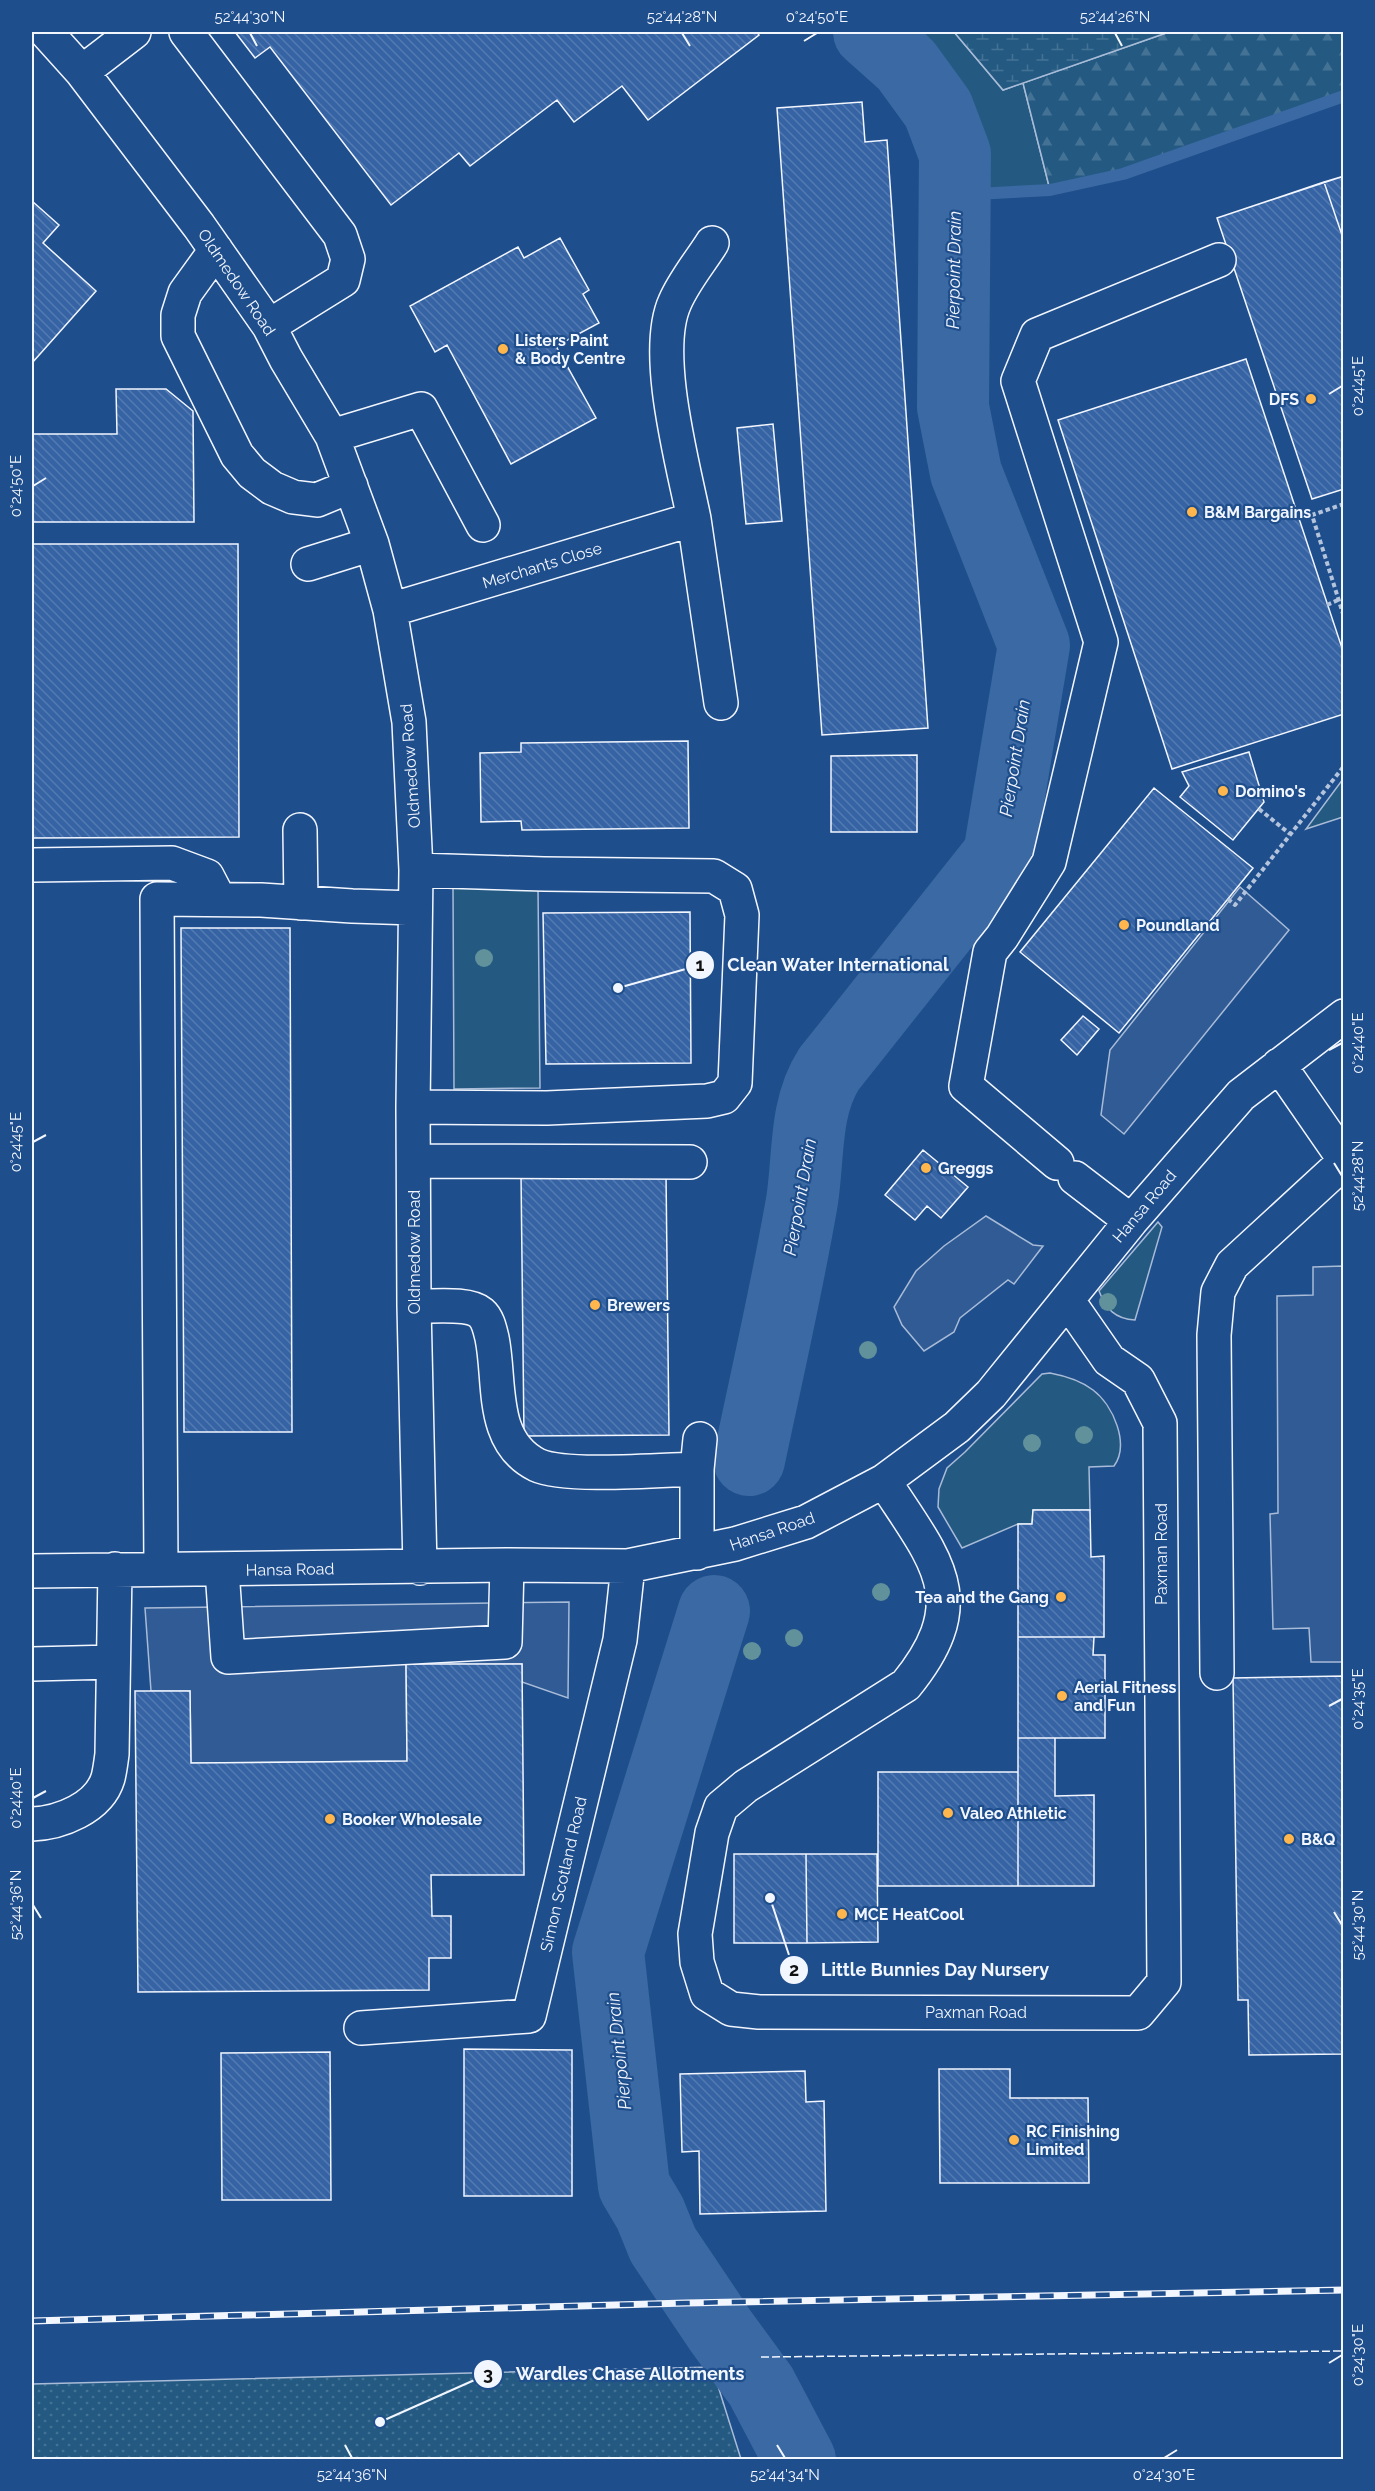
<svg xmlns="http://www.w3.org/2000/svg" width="1375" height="2491" viewBox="0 0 1375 2491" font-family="Raleway,sans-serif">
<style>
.grass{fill:#245a82;stroke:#a8bbd7;stroke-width:1.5}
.forest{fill:url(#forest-firs);stroke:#a8bbd7;stroke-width:1.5}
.wetland{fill:url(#wetland-marsh);stroke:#a8bbd7;stroke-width:1.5}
.garden{fill:url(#garden-dots);stroke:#a8bbd7;stroke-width:1.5}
.parking{fill:#305b95;stroke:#a8bbd7;stroke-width:1.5}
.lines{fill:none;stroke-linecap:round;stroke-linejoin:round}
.stream{stroke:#3b69a3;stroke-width:12}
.river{stroke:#3b69a3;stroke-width:72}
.building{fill:url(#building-back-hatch);stroke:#f2f6ff;stroke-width:1.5}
.minor-casing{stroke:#f2f6ff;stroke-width:36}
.path{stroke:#b3c4dc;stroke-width:4;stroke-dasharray:4.5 3;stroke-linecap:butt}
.minor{stroke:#1f4e8c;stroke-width:33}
.rail-casing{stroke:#f2f6ff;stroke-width:7}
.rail{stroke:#1f4e8c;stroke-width:4.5;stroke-dasharray:14;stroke-linecap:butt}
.fence{stroke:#f2f6ff;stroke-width:1.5;stroke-dasharray:8 3;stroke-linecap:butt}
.tree{fill:#61919a}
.ticks{fill:none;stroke:#f2f6ff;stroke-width:2}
.poi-dot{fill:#ffb74d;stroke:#1f4e8c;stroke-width:2}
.labels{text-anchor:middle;stroke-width:4.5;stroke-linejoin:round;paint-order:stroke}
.street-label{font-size:16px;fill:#f2f6ff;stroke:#1f4e8c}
.poi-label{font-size:16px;font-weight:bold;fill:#f2f6ff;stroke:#1f4e8c;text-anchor:start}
.water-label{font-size:18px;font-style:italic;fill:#f2f6ff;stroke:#1f4e8c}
.leader{fill:none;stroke:#f2f6ff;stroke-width:2}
.callout-dot{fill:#f2f6ff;stroke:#1f4e8c;stroke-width:2}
.mark-label{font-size:18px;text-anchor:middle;font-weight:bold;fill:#111}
.callout-label{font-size:18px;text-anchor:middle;font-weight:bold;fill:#f2f6ff;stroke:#1f4e8c;stroke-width:4.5;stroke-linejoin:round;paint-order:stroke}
.neatline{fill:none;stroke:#f2f6ff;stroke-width:2}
.ticks-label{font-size:15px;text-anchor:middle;fill:#f2f6ff}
</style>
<defs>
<pattern id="forest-firs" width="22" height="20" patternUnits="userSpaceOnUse" patternTransform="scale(1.5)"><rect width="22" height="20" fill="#245a82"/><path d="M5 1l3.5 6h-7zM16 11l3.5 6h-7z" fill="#447295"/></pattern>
<pattern id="wetland-marsh" width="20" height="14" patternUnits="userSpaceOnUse" patternTransform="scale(1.5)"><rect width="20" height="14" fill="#245a82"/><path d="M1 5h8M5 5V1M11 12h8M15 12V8" fill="none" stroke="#447295"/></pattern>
<pattern id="garden-dots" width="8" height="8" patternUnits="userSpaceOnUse" patternTransform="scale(1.5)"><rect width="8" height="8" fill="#245a82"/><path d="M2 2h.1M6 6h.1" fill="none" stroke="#447295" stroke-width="1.8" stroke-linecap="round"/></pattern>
<pattern id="building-back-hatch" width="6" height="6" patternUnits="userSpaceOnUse" patternTransform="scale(1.5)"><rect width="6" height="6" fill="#3563a3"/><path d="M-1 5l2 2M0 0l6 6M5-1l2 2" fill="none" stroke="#537ab1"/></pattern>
</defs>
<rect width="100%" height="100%" fill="#1f4e8c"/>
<path class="grass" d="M869 32H954L1003 90 1023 83 1050 190 956 195C956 182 958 167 955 154 945 103 905 65 869 32Z
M1343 779V817L1306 829Z
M453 888H538L540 1088 454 1089Z
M1158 1222 1162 1227 1135 1320C1115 1319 1106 1309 1099 1291Z
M1050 1373C1066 1376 1080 1380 1093 1390 1113 1405 1130 1444 1114 1466L1089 1467 1090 1510H1033L1032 1524H1018L962 1548 938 1507 939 1489 947 1468 965 1452 1042 1374Z"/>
<path class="forest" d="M1169 32H1343V96L1123 174 1050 190 1023 83Z"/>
<path class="wetland" d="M954 32H1169L1003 90Z"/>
<path class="garden" d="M712 2367 741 2459H32V2384Z"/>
<path class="parking" d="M1240 887 1289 930 1124 1134 1101 1115 1110 1050Z
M986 1216 1033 1245 1043 1246 1014 1284 1008 1280 960 1318 954 1332 924 1351 902 1325 894 1307 916 1271 944 1246Z
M1343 1266V1662H1311L1309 1628 1273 1629 1270 1514 1278 1513 1277 1296 1313 1295V1267Z
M569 1602 568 1698 522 1682V1664L406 1665 407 1761 191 1763 190 1691H151L145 1608Z"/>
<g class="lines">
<path class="stream" d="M956 195 1050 190 1123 174 1344 96"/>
<path class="river" d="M749 1460C767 1374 787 1288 802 1201 809 1156 804 1108 829 1069L999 855 1034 645 966 473 953 407 955 154 938 109 906 65 869 32
M714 1611 608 1952 634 2186 650 2213 663 2245 720 2330 761 2386 800 2460"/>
</g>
<path class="building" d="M235 32H757L759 35 648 120 622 86 574 122 557 100 470 166 459 153 391 205 270 47 255 58Z
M862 102 865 142 887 140 928 728 822 735 777 108Z
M1344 176V241L1324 182Z
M1344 176V489L1312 499 1217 218Z
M1324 182 1344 241V489L1312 499 1217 218Z
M32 201 59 225 43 243 96 291 32 363Z
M560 238 589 290 583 294 599 323 556 346 596 418 511 464 447 345 435 352 410 306 518 247 524 258Z
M1246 359 1344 654V714L1172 769 1058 420Z
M116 389H166L193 411 194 522H32V434H117Z
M773 424 782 521 746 524 737 428Z
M32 544H238L239 837 32 838Z
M688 741 689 828 522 830 521 821 481 822 480 753 521 752V743Z
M1249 752 1264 802 1233 840 1180 797 1189 786 1182 772Z
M917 755V832H831V756Z
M1154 788 1253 868 1119 1033 1020 952Z
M690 912 691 1063 546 1064 543 913Z
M181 928H290L292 1432H184Z
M1083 1016 1099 1029 1077 1055 1061 1040Z
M923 1150 968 1187 941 1218 927 1206 915 1220 885 1195Z
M666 1173 669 1435 524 1436 521 1174Z
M1033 1510H1090L1091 1557 1104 1556V1637H1018V1524H1032Z
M1018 1637H1094L1093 1655H1105V1738H1018Z
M406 1664H522L524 1875H431L432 1916H451V1958H429V1990L138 1992 135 1691H190L191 1763 407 1761Z
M1344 1676V2054L1249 2055 1248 2000H1238L1233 1678Z
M1018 1738H1055V1796L1094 1795V1886H1018Z
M878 1772H1018V1886H878Z
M734 1854H806L807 1943H734Z
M806 1854H877L878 1942 807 1943Z
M464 2049 572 2050V2196H464Z
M330 2052 331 2200H222L221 2053Z
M939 2069H1010V2098H1088L1089 2183H940Z
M805 2071 806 2102 824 2101 826 2211 700 2214 699 2151 682 2152 680 2074Z"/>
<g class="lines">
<g class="minor-casing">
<path id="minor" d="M46 32 82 72 199 226 269 326 286 359 332 436 372 544 390 610 409 722 416 870 413 1107 414 1306 420 1568
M186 32 340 235 348 259 343 280 269 326
M82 72 134 32
M216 250 185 293 178 315V336L237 455 252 473 272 488 293 497 317 500 351 486
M332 436 421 409 483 525
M694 519 721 703
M308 564 372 544
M390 610 694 519C683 464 652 352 675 302 684 281 700 262 712 243
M300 830 301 903
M32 865 172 863 207 876 219 899
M1279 1065 1344 1159
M413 1107 547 1108 707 1101 724 1097 735 1083 742 915 735 889 714 876 544 874 416 870
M415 1161 690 1162
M1057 1163 966 1086 990 952 1002 937 1049 862 1101 642 1018 381 1037 335 1219 260
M1075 1178 1131 1221
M414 1306C431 1307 468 1302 481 1313 488 1319 490 1330 492 1338 501 1381 489 1441 537 1465 565 1478 662 1470 697 1469
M884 1481C935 1560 976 1599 906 1685L746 1786 721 1807 712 1833 695 1934 697 1962 707 1994 731 2009 759 2012 1138 2013 1164 1982 1160 1423 1138 1380 1109 1360 1068 1301
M697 1553V1469L700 1439
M161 1569 157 899 261 900 352 906 415 908
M222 1570 228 1657 505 1642 507 1565
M32 1571 507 1565 628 1566 735 1544 806 1522 884 1481 957 1427 991 1394 1131 1221 1241 1095 1344 1016
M32 1664 113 1662
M1217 1673 1214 1335 1218 1292 1232 1265 1344 1162
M32 1824C60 1823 99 1808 108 1778 110 1770 111 1762 112 1754L115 1569
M361 2028 529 2016 620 1640 628 1566"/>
</g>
<path class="path" d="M1344 504 1312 515 1344 617
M1327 605 1338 600
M1259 809 1290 834
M1228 899 1235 905 1344 766"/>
<use href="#minor" class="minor"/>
<g class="rail-casing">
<path id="rail" d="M32 2321 686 2303 1344 2290"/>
</g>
<use href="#rail" class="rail"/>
<path class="fence" d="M761 2357 1344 2351"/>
</g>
<g class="tree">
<circle cx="484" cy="958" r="9"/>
<circle cx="1108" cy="1302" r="9"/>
<circle cx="868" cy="1350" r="9"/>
<circle cx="1084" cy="1435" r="9"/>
<circle cx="1032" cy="1443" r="9"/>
<circle cx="881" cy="1592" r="9"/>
<circle cx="794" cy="1638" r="9"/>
<circle cx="752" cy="1651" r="9"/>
</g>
<path class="ticks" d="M250 33 257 46M682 33 690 46M1115 33 1122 46M804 41 817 33M1329 394 1342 386M33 486 46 478M1329 1050 1342 1043M33 1142 46 1135M1334 1163 1342 1176M1329 1706 1342 1699M33 1798 46 1791M33 1905 41 1918M1334 1912 1342 1925M1329 2363 1342 2355M345 2445 352 2458M777 2445 785 2458M1164 2458 1177 2450"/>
<g class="poi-dot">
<circle cx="503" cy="349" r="6"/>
<circle cx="1311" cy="399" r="6"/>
<circle cx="1192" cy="512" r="6"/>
<circle cx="1223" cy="791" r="6"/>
<circle cx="1124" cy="925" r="6"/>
<circle cx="926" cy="1168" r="6"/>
<circle cx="595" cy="1305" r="6"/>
<circle cx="1061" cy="1597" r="6"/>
<circle cx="1062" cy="1696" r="6"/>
<circle cx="948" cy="1813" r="6"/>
<circle cx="330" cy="1819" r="6"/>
<circle cx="1289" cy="1839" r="6"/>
<circle cx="842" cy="1914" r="6"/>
<circle cx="1014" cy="2140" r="6"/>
</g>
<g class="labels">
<g class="street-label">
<text transform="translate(237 282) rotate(56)" y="6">Oldmedow Road</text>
<text transform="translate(542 565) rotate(-17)" y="6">Merchants Close</text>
<text transform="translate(410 766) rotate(-94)" y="6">Oldmedow Road</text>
<text transform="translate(1144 1206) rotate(-50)" y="6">Hansa Road</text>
<text transform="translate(414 1252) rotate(-90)" y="6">Oldmedow Road</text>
<text transform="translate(772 1531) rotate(-19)" y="6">Hansa Road</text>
<text transform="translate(1161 1554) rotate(-90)" y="6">Paxman Road</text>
<text transform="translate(290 1569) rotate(-1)" y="6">Hansa Road</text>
<text transform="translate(563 1874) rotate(-77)" y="6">Simon Scotland Road</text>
<text x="976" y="2018">Paxman Road</text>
</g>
<g class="poi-label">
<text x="515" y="346">Listers Paint<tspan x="515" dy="18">&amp; Body Centre</tspan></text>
<text x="1299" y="405" text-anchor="end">DFS</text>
<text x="1204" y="518">B&amp;M Bargains</text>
<text x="1235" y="797">Domino's</text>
<text x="1136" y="931">Poundland</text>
<text x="938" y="1174">Greggs</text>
<text x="607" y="1311">Brewers</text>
<text x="1049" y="1603" text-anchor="end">Tea and the Gang</text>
<text x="1074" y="1693">Aerial Fitness<tspan x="1074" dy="18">and Fun</tspan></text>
<text x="960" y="1819">Valeo Athletic</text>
<text x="342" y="1825">Booker Wholesale</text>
<text x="1301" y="1845">B&amp;Q</text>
<text x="854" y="1920">MCE HeatCool</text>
<text x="1026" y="2137">RC Finishing<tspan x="1026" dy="18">Limited</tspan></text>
</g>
<g class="water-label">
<text transform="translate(954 270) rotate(-89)" y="6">Pierpoint Drain</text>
<text transform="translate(1015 758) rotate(-81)" y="6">Pierpoint Drain</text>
<text transform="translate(800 1197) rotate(-80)" y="6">Pierpoint Drain</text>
<text transform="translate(619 2051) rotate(-96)" y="6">Pierpoint Drain</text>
</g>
</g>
<path class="leader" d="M618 988L700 965M770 1898L794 1970M380 2422L488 2374"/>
<g class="callout-dot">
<circle cx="618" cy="988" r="6"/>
<circle cx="770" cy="1898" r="6"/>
<circle cx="380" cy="2422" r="6"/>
<circle cx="700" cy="965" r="15"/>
<circle cx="794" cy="1970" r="15"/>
<circle cx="488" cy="2374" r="15"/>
</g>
<g class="mark-label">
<text x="700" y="971">1</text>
<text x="794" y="1976">2</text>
<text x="488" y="2380">3</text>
</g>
<g class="callout-label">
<text x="838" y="971">Clean Water International</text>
<text x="935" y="1976">Little Bunnies Day Nursery</text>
<text x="630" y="2380">Wardles Chase Allotments</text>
</g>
<rect width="1375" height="2491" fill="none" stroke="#1f4e8c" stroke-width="66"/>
<rect x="33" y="33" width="1309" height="2425" class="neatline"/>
<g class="ticks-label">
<text x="250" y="22">52°44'30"N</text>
<text x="682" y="22">52°44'28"N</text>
<text x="817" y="22">0°24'50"E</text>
<text x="1115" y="22">52°44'26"N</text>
<text transform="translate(1358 386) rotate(-90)" y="5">0°24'45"E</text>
<text transform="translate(16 486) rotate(-90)" y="5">0°24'50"E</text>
<text transform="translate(1358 1043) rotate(-90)" y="5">0°24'40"E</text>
<text transform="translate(16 1142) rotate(-90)" y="5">0°24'45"E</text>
<text transform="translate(1358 1176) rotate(-90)" y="5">52°44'28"N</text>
<text transform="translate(1358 1699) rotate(-90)" y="5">0°24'35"E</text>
<text transform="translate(16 1798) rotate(-90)" y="5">0°24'40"E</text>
<text transform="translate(16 1905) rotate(-90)" y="5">52°44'36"N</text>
<text transform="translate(1358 1925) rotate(-90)" y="5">52°44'30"N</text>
<text transform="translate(1358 2355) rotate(-90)" y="5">0°24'30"E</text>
<text x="352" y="2480">52°44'36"N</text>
<text x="785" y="2480">52°44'34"N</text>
<text x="1164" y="2480">0°24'30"E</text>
</g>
</svg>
